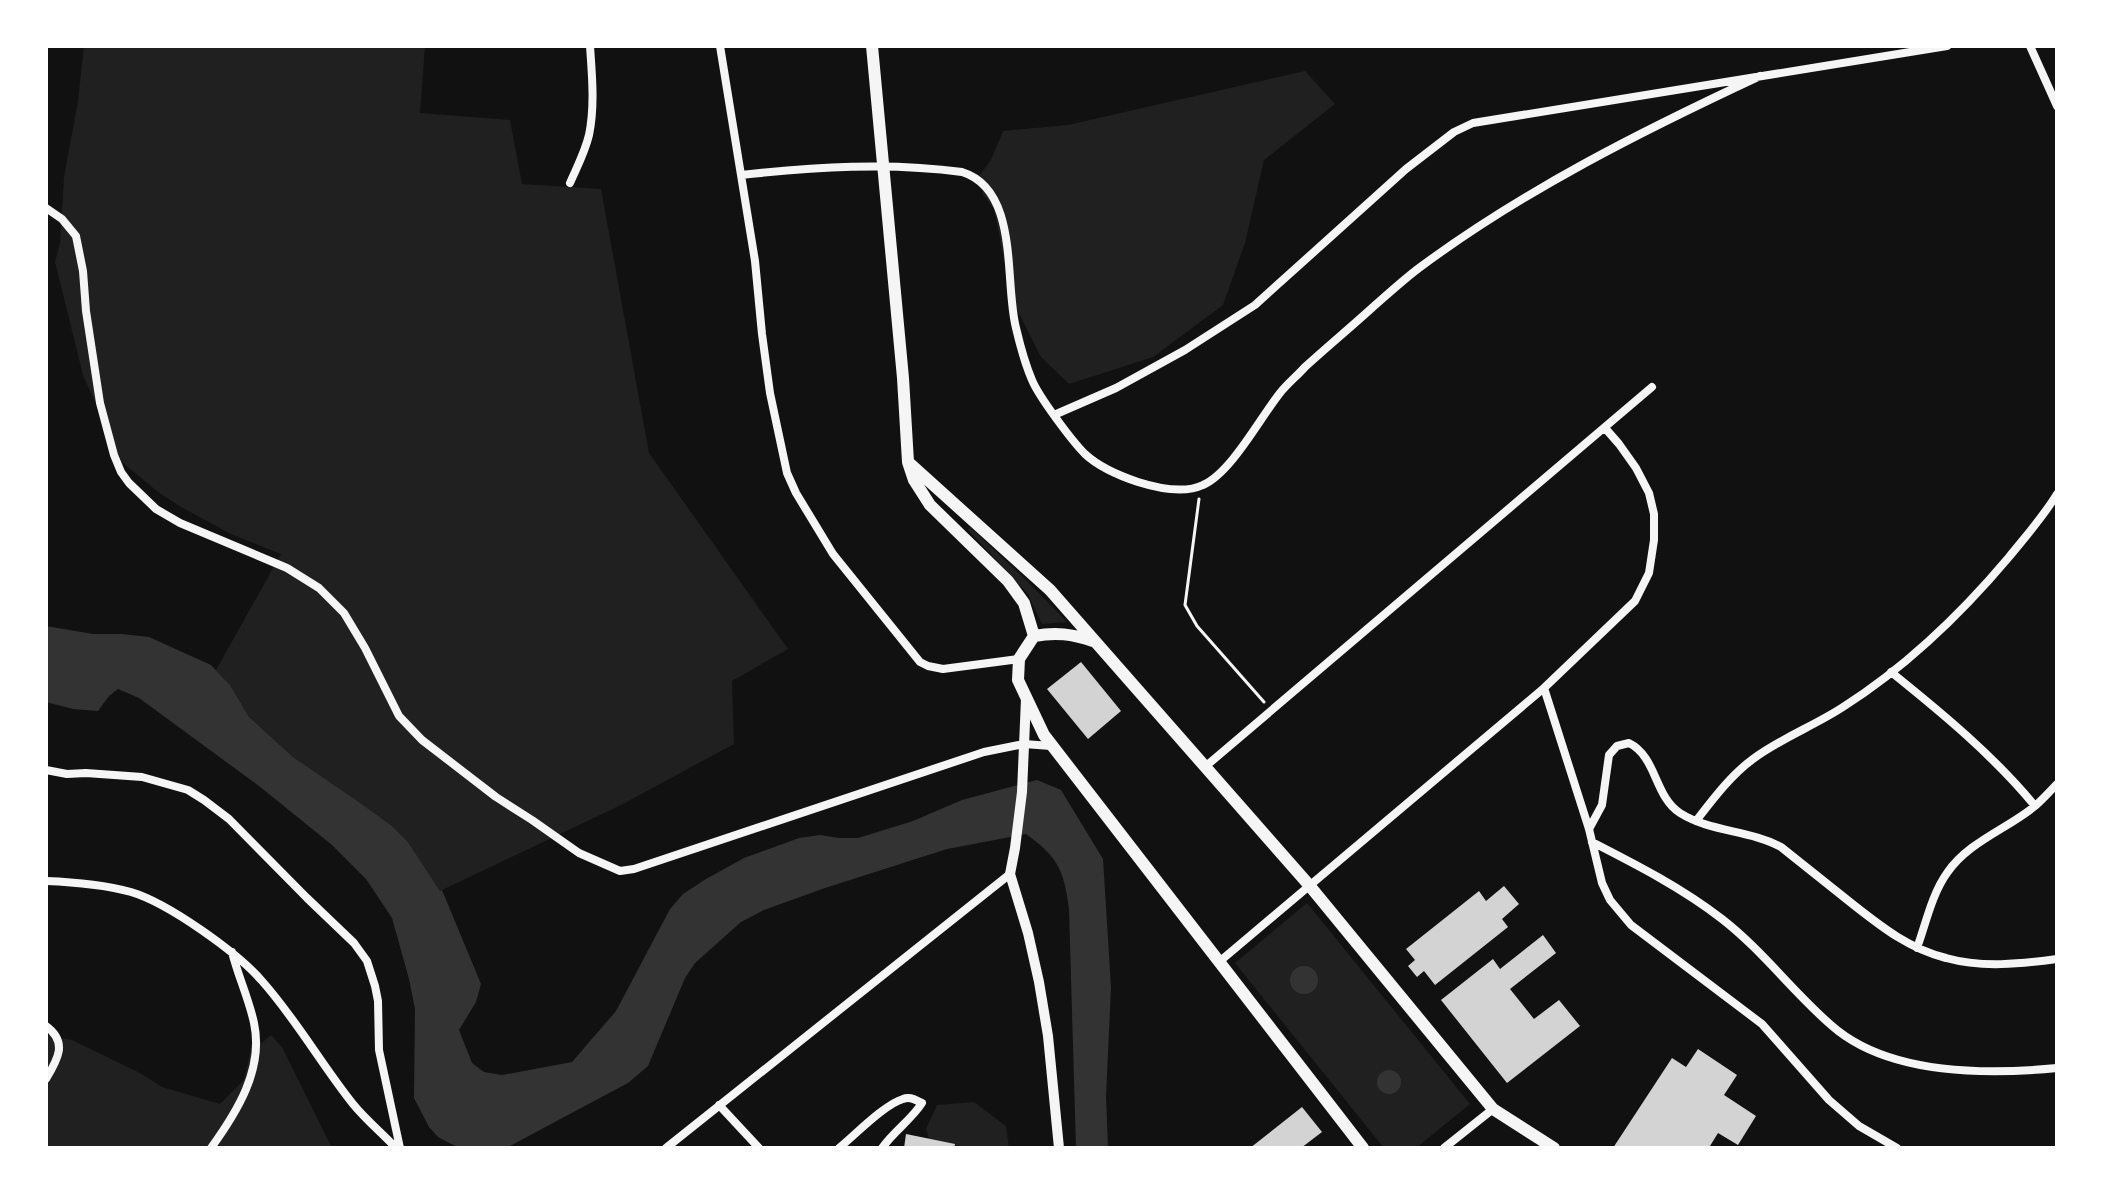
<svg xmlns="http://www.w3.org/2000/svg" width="2103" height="1194" viewBox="0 0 2103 1194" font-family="'Exo 2',sans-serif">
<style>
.green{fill:#202020}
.water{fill:#333}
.building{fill:#d3d3d3}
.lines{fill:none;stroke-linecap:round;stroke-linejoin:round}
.path{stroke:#f5f5f5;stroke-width:3}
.minor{stroke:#f5f5f5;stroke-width:8}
.tertiary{stroke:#f5f5f5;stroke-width:10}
.primary{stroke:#f5f5f5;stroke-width:12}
</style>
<rect width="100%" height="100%" fill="#111"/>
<path class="green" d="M84 46H425L420 113 510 120 522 184 601 189 649 453 788 649 732 681 734 744 621 805 440 891 408 842 392 826 356 800 293 757 249 717 230 685 216 670 281 554 231 534 181 507 158 492 122 462 83 375 55 262 60 243 64 177 78 101Z
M1305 71 1335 104 1264 160 1245 243 1223 305 1153 357 1069 384 1041 357 1012 299 994 209 983 195 979 176 991 160 1003 131 1068 125Z
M970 527 1026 580 1067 622 1042 624 1028 594 968 530Z
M1307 903 1470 1104 1416 1148H1384L1235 963Z
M46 1035 72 1040 140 1073 162 1087 220 1104 244 1080 250 1053 271 1035 282 1047 332 1148H46Z
M974 1102 1006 1126 1009 1148H932L926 1129 937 1105Z"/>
<path class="water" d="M46 626 93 634H121L149 637 211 665 230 685 249 717 293 757 356 800 392 826 408 842 440 891 442 890 481 984 476 1002 459 1030 472 1063 484 1072 502 1075 572 1062 616 1011 670 909 683 894 706 879 744 858 799 838 820 835 839 838H858L913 821 962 800 1037 780 1061 790 1103 859 1111 987 1106 1097 1108 1148H1076L1069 909C1064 870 1058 857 1026 834L947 849 825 888 764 910 741 922 695 963 685 978 648 1066 628 1083 508 1147 459 1148 438 1137 429 1127 414 1098 415 1009 409 979 392 918 366 879 332 845 259 786 139 698 118 689 109 696 98 711 73 709 46 702Z
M1290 980a14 14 0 1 1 28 0a14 14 0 1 1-28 0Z
M1377 1082a12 12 0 1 1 24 0a12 12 0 1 1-24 0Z"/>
<path class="building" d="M1081 662 1121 711 1088 739 1047 689Z
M1504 886 1519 904 1502 919 1508 927 1435 985 1424 971 1417 977 1408 966 1415 960 1406 949 1479 891 1486 901Z
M1543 935 1556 953 1510 989 1534 1019 1559 1000 1580 1026 1507 1083 1441 1000 1493 959 1500 969Z
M1698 1049 1737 1075 1724 1095 1756 1116 1738 1145 1718 1133 1710 1146 1713 1148H1613L1672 1058 1686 1067Z
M1302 1107 1322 1132 1301 1148H1250Z
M906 1134 955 1144 954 1148H904Z"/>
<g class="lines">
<path class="path" d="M1199 499 1185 605 1197 626 1264 702"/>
<path class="minor" d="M720 46 755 261 762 334 770 393 787 473 796 493 833 554 920 662 928 666 943 669 1019 659
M2030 46 2057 106
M741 175C815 167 889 162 962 172 1020 190 1004 282 1016 328 1020 345 1025 364 1032 380 1039 397 1072 441 1085 454 1099 467 1120 476 1138 482 1157 488 1184 494 1203 485 1231 473 1260 418 1280 393 1287 384 1297 376 1305 367 1327 347 1351 327 1373 307 1388 294 1403 280 1419 268 1524 190 1642 131 1760 76
M570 183C577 167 585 152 589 135 595 106 592 75 590 46
M46 208 62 219 76 236 83 271 86 311 100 403 114 455 121 472 129 483 156 509 180 523 287 568 319 588 344 613 365 648 399 716 422 740 496 797 532 820 579 853 620 871 634 869 984 752 1024 744 1051 746
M1054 415 1116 388 1185 350 1255 305 1406 169 1454 132 1473 123 1947 46
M1891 672C1942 713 1994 756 2035 806
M1544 688 1589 829 1602 883 1610 900 1631 925 1762 1024 1829 1100 1859 1126 1897 1148
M1206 766 1652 387
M46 770 67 774 86 773 142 777 188 790 204 800 229 819 307 898 354 943 367 961 375 986 378 1001 379 1050 400 1148
M1696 821C1713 799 1731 775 1753 759 1781 738 1814 726 1843 707 1906 667 1961 614 2009 557 2026 536 2043 517 2057 494
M1589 829 1602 805 1609 755 1617 746 1629 743C1657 757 1654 796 1680 813 1710 832 1750 830 1781 847 1806 867 1830 886 1855 906 1883 928 1910 949 1946 958 1982 968 2020 964 2057 959
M1592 842C1637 865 1682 888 1722 919 1762 950 1793 992 1831 1025 1887 1075 1985 1075 2057 1068
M46 881C73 882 105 885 131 892 168 903 237 952 262 981 296 1019 321 1064 353 1104 366 1120 382 1133 396 1148
M1917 948C1926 923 1932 894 1947 873 1968 842 2007 829 2035 806 2043 799 2050 791 2057 784
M1219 962 1544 688 1635 601 1649 573 1654 540V514L1649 493 1636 468 1619 444 1605 428
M46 1026C68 1042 58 1059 46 1079
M719 1105 759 1148
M211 1148C237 1112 264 1069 254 1023 249 999 238 976 232 952
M666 1148 1010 874
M839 1148C855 1135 885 1104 903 1099 910 1096 915 1100 922 1103 912 1119 894 1131 882 1148
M1444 1148 1493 1109"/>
<path class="tertiary" d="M1026 699 1022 792 1015 848 1010 874 1028 933 1039 982 1048 1036 1059 1148"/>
<path class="primary" d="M872 46 903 378 908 462 914 480 930 505 1008 581 1024 603 1034 636
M908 462 1050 590 1309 885 1493 1109 1554 1148
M1034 636 1019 659 1018 680 1044 735 1363 1148
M1034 636C1056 632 1072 634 1093 641"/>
</g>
<rect width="2103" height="1194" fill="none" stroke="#ffffff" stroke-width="96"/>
</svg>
